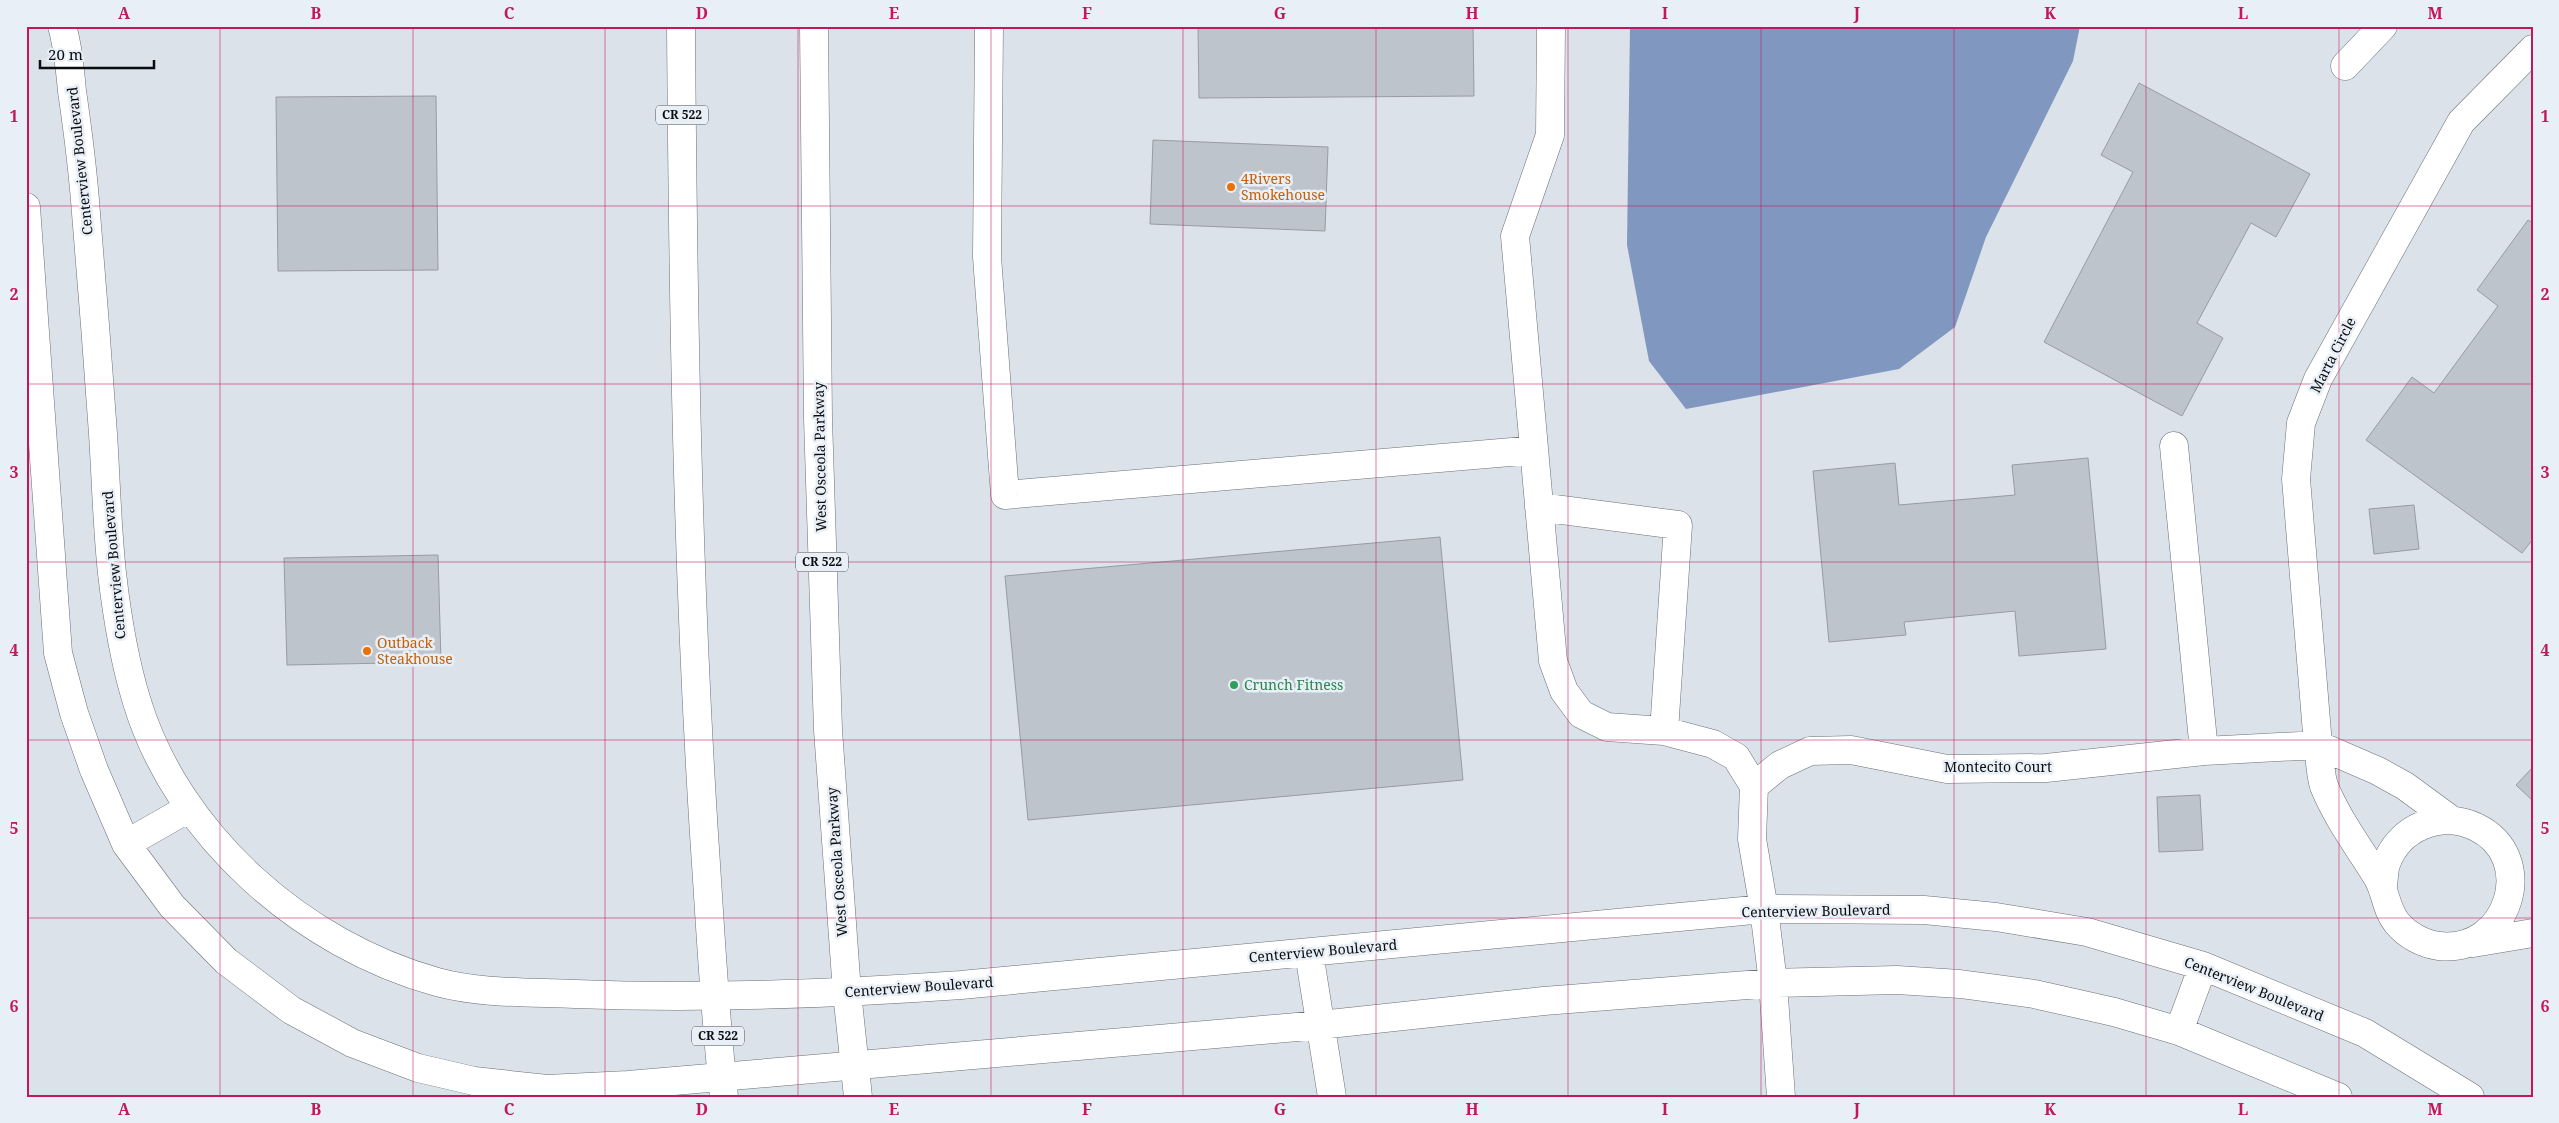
<svg xmlns="http://www.w3.org/2000/svg" width="2559" height="1123" viewBox="0 0 2559 1123" font-family="'Noto Serif',serif">
<style>
.water{fill:#8098bf}
.building{fill:#bec4cb;stroke:#969ca2}
.lines{fill:none;stroke-linecap:round;stroke-linejoin:round}
.minor-casing{stroke:#6a7076;stroke-width:29}
.major-casing{stroke:#6a7076;stroke-width:29}
.minor{stroke:#fff;stroke-width:28}
.major{stroke:#fff;stroke-width:28}
.grid{fill:none;stroke:#c2185b;stroke-width:1;stroke-opacity:0.55}
.food-dot{fill:#e8710a;stroke:#e9eff6;stroke-width:2}
.leisure-dot{fill:#2e9e5b;stroke:#e9eff6;stroke-width:2}
.labels{text-anchor:middle;stroke-width:5;stroke-linejoin:round;paint-order:stroke}
.shield{fill:#e9eff6;stroke:#4d5154;stroke-width:1}
.shield-label{font-size:12px;font-weight:bold;fill:#0a0d0f}
.street-label{font-size:14px;fill:#0a0d0f;stroke:#e9eff6}
.food-label{font-size:14px;fill:#c56008;stroke:#e9eff6;text-anchor:start}
.leisure-label{font-size:14px;fill:#27864d;stroke:#e9eff6;text-anchor:start}
.neatline{fill:none;stroke:#c2185b;stroke-width:2}
.grid-label{font-size:16px;text-anchor:middle;font-weight:bold;fill:#c2185b}
</style>
<rect width="100%" height="100%" fill="#dce2e9"/>
<path class="water" d="M1630 26H2080L2073 61 1986 237 1955 327 1899 369 1686 409 1649 361 1627 245Z"/>
<path class="building" d="M1198 26H1473L1474 96 1199 98Z
M2139 83 2310 174 2276 237 2251 223 2197 323 2223 338 2182 416 2044 342 2133 172 2101 155Z
M436 96 438 270 278 271 276 97Z
M1153 140 1328 147 1325 231 1150 224Z
M2528 220 2533 223V459L2531 462 2533 463V539L2522 553 2366 440 2412 377 2434 393 2498 306 2477 290Z
M2088 458 2106 649 2019 656 2015 611 1904 622 1906 635 1829 642 1813 471 1895 463 1899 505 2015 495 2012 465Z
M2414 505 2419 549 2374 554 2369 509Z
M1440 537 1463 780 1028 820 1005 576Z
M438 555 441 662 287 665 284 558Z
M2533 767V801L2516 785Z
M2200 795 2203 850 2159 852 2157 797Z"/>
<g class="lines">
<g class="minor-casing">
<path id="minor" d="M62 26C68 47 70 69 72 91 78 132 83 172 86 213 92 287 98 360 103 434 106 480 107 527 112 573 117 617 124 660 137 702 178 836 303 945 437 982 481 994 529 992 575 994 703 999 833 994 961 985L1764 909 1924 910 1996 917 2087 932 2203 966 2365 1033 2470 1097
M989 26 987 257 1005 495 1534 450
M1551 26 1550 135 1515 236 1553 661 1564 691 1581 714 1607 727 1664 731 1713 744 1736 757 1754 786
M2345 66 2383 26
M26 207 58 653 74 713 94 770 126 844 172 906 226 961 291 1010 352 1043 418 1068 474 1081 547 1089 628 1085 1320 1025 1544 1001 1773 983 1897 980 1960 984 2034 994 2114 1012 2179 1031 2338 1097
M2174 446 2204 751
M1539 507 1678 525 1664 731
M1754 786 1780 765 1810 751 1851 750 1947 769 2046 768 2204 751 2318 745 2378 771 2405 786 2450 819
M1754 786 1752 839 1764 909 1773 983 1781 1097
M126 844 189 808
M2383 886C2384 879 2384 870 2386 864 2399 827 2441 810 2476 827 2539 857 2509 954 2439 946 2423 944 2407 935 2397 923 2385 908 2386 890 2376 875 2358 846 2337 818 2324 786 2320 774 2320 758 2318 745L2296 479 2301 423 2318 379 2461 122 2533 49
M2473 943 2533 933
M1309 953 1332 1097
M2179 1031 2203 966"/>
</g>
<g class="major-casing">
<path id="major" d="M681 26C683 296 687 565 704 834 710 921 714 1009 724 1097
M814 26 818 419 828 730 847 992 858 1097"/>
</g>
<use href="#minor" class="minor"/>
<use href="#major" class="major"/>
</g>
<path class="grid" d="M220 26V1097M413 26V1097M605 26V1097M798 26V1097M991 26V1097M1183 26V1097M1376 26V1097M1568 26V1097M1761 26V1097M1954 26V1097M2146 26V1097M2339 26V1097M26 206H2533M26 384H2533M26 562H2533M26 740H2533M26 918H2533"/>
<g class="food-dot">
<circle cx="1231" cy="187" r="5"/>
<circle cx="367" cy="651" r="5"/>
</g>
<circle class="leisure-dot" cx="1234" cy="685" r="5"/>
<g class="labels">
<g class="shield">
<rect x="656" y="105.5" width="52" height="19" rx="4"/>
<rect x="796" y="552.5" width="52" height="19" rx="4"/>
<rect x="692" y="1026.5" width="52" height="19" rx="4"/>
</g>
<g class="shield-label">
<text x="682" y="119">CR 522</text>
<text x="822" y="566">CR 522</text>
<text x="718" y="1040">CR 522</text>
</g>
<g class="street-label">
<text transform="translate(80 161) rotate(-96)" y="5">Centerview Boulevard</text>
<text transform="translate(2333 355) rotate(-63)" y="5">Marta Circle</text>
<text transform="translate(820 457) rotate(-91)" y="5">West Osceola Parkway</text>
<text transform="translate(114 565) rotate(-95)" y="5">Centerview Boulevard</text>
<text x="1998" y="772">Montecito Court</text>
<text transform="translate(837 862) rotate(-94)" y="5">West Osceola Parkway</text>
<text transform="translate(1816 911) rotate(-1)" y="5">Centerview Boulevard</text>
<text transform="translate(1323 951) rotate(-5)" y="5">Centerview Boulevard</text>
<text transform="translate(919 987) rotate(-4)" y="5">Centerview Boulevard</text>
<text transform="translate(2254 989) rotate(22)" y="5">Centerview Boulevard</text>
</g>
<g class="food-label">
<text x="1241" y="184">4Rivers<tspan x="1241" dy="16">Smokehouse</tspan></text>
<text x="377" y="648">Outback<tspan x="377" dy="16">Steakhouse</tspan></text>
</g>
<g class="leisure-label">
<text x="1244" y="690">Crunch Fitness</text>
</g>
</g>
<rect width="2559" height="1123" fill="none" stroke="#e9eff6" stroke-width="55"/>
<path d="M40 60v8h114v-8" fill="none" stroke="#0a0d0f" stroke-width="2.5"/>
<text x="48" y="60" font-size="15" fill="#0a0d0f" stroke="#e9eff6" stroke-width="4" paint-order="stroke">20 m</text>
<rect x="28" y="28" width="2504" height="1068" class="neatline"/>
<g class="grid-label">
<text x="124" y="19">A</text>
<text x="316" y="19">B</text>
<text x="509" y="19">C</text>
<text x="702" y="19">D</text>
<text x="894" y="19">E</text>
<text x="1087" y="19">F</text>
<text x="1280" y="19">G</text>
<text x="1472" y="19">H</text>
<text x="1665" y="19">I</text>
<text x="1857" y="19">J</text>
<text x="2050" y="19">K</text>
<text x="2243" y="19">L</text>
<text x="2435" y="19">M</text>
<text x="14" y="122">1</text>
<text x="2545" y="122">1</text>
<text x="14" y="300">2</text>
<text x="2545" y="300">2</text>
<text x="14" y="478">3</text>
<text x="2545" y="478">3</text>
<text x="14" y="656">4</text>
<text x="2545" y="656">4</text>
<text x="14" y="834">5</text>
<text x="2545" y="834">5</text>
<text x="14" y="1012">6</text>
<text x="2545" y="1012">6</text>
<text x="124" y="1115">A</text>
<text x="316" y="1115">B</text>
<text x="509" y="1115">C</text>
<text x="702" y="1115">D</text>
<text x="894" y="1115">E</text>
<text x="1087" y="1115">F</text>
<text x="1280" y="1115">G</text>
<text x="1472" y="1115">H</text>
<text x="1665" y="1115">I</text>
<text x="1857" y="1115">J</text>
<text x="2050" y="1115">K</text>
<text x="2243" y="1115">L</text>
<text x="2435" y="1115">M</text>
</g>
</svg>
